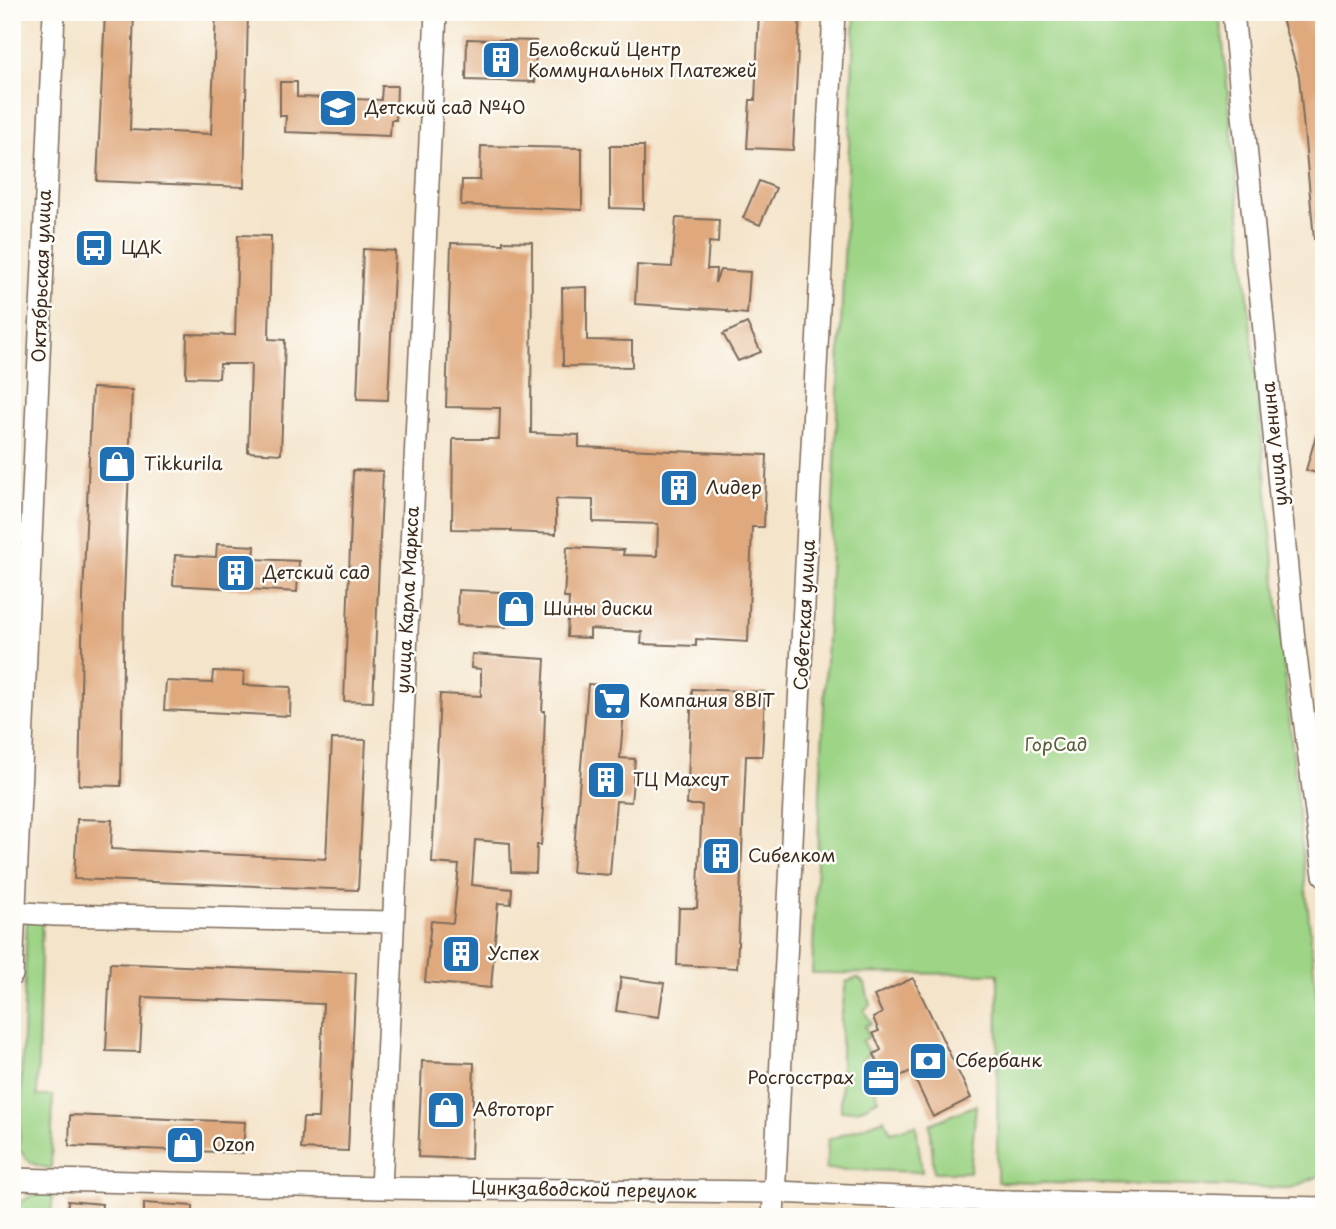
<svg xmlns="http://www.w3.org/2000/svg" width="1336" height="1229" viewBox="0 0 1336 1229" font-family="'Playpen Sans',sans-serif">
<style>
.green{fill:#9dd486;stroke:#6c7f52;stroke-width:2}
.building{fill:#dfa87d}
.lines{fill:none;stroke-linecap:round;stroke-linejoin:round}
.minor-casing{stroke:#7c6b5a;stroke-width:24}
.minor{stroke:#fff;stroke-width:21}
.labels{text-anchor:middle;stroke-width:5;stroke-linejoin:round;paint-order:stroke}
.poi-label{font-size:18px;fill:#3b2a1e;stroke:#fdfcf7;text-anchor:start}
.street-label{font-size:18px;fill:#3b2a1e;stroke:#fdfcf7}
.park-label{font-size:18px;fill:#585d3d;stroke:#fdfcf7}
</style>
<rect width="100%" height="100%" fill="#fdfcf7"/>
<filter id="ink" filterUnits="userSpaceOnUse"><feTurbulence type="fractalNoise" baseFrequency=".0143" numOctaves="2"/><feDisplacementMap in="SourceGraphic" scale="14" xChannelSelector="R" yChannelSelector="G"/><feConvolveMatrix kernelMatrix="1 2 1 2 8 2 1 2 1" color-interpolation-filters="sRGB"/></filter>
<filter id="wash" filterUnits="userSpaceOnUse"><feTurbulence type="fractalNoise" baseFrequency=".00686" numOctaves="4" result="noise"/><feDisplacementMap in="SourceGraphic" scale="28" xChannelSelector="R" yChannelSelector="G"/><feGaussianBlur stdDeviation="1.57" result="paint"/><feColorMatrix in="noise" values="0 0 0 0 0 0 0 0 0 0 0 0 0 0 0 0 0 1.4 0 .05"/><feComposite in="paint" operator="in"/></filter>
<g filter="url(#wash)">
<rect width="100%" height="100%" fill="#f4e4ca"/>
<path class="green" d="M855 12H1220L1322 1052 1324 1174 1291 1188 997 1182 998 974 812 973Z
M27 917 42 918 37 1096H53L51 1168C36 1167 26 1162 19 1148Z
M858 978 865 984 870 1005 864 1010 871 1023 865 1026 869 1037 862 1041 869 1054 862 1059 879 1099 858 1110 841 1111V1020L846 982Z
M976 1105 970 1172H934L930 1124Z
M884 1119 891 1132 916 1125 922 1172 826 1169 828 1140Z
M53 1192 51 1217H17V1205C30 1195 37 1193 53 1192Z"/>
<g id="blocks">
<path class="building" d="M105 12H134L130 130 211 134 216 12H248L244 187 97 181Z
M759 12H800L793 150 747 148 750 100H755Z
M1280 12H1324V238L1314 239 1299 76Z
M467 39 536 41 535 82 466 80Z
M280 82H297V97L381 100 382 86H397L396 120H391L390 136 285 132 286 116H280Z
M481 146 582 148V210L461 205 462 180H480Z
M610 146H644V209L610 208Z
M759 181 776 188 760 225 743 218Z
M676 218 719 220 718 243 709 242 707 269H716L715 283 720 270 750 272 747 314 727 312V310L635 304 637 265 672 267Z
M238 235 271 236 269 339 285 340 281 454 248 452 251 364H220L219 378 186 377 187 334 235 335Z
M503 241 532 242 531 433 579 435V447L767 455 764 527H752L748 642 696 639V646L641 644 642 632 590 629V638L567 637 569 598H564L567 547 624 550 623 555 657 556 658 524 593 522V500L556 499V534L511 532V530L452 529 453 439H499L500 408 446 407 451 243 503 244Z
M363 249 395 251 388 400 357 399Z
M587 287V340L632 341V367L563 366 562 288Z
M747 323 761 352 738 361 723 334Z
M92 388 132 390 124 598 121 786 79 785 83 597Z
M1320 422H1324V475L1306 470Z
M353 470 383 471 373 702 344 701Z
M217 544 255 546 254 559 299 561 297 592 173 585 175 555 216 557Z
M458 590 521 593 533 606 523 615 507 614 506 627 457 625Z
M472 654 545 659 542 711H545L542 809H544L541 845H537L536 873 511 872 510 843 475 840 472 885 512 889 511 904 498 903 491 988 425 982 431 921 453 923 459 865 432 863 440 694 481 696V669L471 668Z
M213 671 244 672 243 685 291 687 290 716 164 710 166 681 212 683Z
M588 684 626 687 620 758 635 759 631 802 616 801 610 875 572 872Z
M692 689 765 692 762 756H746L737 968 677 965 679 908H697L702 805H687Z
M332 739 366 740 358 890 74 879 77 819 112 820 111 849 326 859Z
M110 963 356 973 348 1151 301 1149 303 1118H318L323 1004 143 997 140 1052 106 1051Z
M621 977 664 983 659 1017 616 1011Z
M913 978 971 1098 933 1117 911 1071 878 1086 871 1072 880 1067 874 1054 881 1050 873 1033 879 1031 873 1018 882 1013 874 996Z
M422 1061 474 1063 471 1159 418 1157Z
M70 1115 245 1122 243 1153 69 1146Z
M68 1201 102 1204 101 1217H67Z
M144 1203 193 1206V1217H144Z"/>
</g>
</g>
<g filter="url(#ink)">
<use href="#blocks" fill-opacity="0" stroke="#7c6b5a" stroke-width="2"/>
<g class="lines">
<g class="minor-casing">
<path id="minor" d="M1233 12 1294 640 1324 875
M12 912 55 915 393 922
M12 975 54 12
M12 1179 381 1188 774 1192 1003 1201 1324 1208
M381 1188 436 12
M773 1217 834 12"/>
</g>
<use href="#minor" class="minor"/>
</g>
</g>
<defs>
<g id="building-square" transform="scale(2.0125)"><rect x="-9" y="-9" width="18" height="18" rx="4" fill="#1f6fb2" stroke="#fdfcf7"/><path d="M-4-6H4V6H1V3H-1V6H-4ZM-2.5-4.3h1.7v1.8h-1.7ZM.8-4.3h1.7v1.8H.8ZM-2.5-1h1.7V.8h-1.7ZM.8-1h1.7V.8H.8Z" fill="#fff"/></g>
<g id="school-square" transform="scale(2.0125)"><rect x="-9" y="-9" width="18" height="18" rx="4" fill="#1f6fb2" stroke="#fdfcf7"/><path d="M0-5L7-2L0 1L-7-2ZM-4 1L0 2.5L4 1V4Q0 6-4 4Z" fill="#fff"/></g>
<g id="bus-square" transform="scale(2.0125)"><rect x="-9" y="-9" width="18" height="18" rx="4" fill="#1f6fb2" stroke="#fdfcf7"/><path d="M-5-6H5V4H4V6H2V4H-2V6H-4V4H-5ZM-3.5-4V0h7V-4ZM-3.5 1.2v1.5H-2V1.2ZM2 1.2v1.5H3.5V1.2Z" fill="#fff"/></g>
<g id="shop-square" transform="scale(2.0125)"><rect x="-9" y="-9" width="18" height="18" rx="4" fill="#1f6fb2" stroke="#fdfcf7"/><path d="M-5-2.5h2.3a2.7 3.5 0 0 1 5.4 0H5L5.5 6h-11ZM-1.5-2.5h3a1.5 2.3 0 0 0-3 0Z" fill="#fff"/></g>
<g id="supermarket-square" transform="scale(2.0125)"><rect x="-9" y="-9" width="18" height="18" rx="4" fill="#1f6fb2" stroke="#fdfcf7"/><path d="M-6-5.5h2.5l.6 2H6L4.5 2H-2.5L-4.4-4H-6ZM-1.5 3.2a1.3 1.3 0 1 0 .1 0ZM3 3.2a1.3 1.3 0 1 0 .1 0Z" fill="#fff"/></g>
<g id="bank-square" transform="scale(2.0125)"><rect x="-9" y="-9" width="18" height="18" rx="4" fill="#1f6fb2" stroke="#fdfcf7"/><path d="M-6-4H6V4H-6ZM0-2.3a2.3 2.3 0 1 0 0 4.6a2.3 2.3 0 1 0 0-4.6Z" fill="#fff"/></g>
<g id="office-square" transform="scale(2.0125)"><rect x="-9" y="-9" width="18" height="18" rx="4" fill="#1f6fb2" stroke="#fdfcf7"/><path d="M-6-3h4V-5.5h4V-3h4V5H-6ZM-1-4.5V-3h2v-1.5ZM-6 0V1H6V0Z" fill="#fff"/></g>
</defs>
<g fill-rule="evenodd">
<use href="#building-square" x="501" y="60"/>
<use href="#school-square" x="338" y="108"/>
<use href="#bus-square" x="94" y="248"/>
<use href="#shop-square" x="117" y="464"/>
<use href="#building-square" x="679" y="488"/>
<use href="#building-square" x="236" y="573"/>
<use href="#shop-square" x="516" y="609"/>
<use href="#supermarket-square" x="612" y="701"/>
<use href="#building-square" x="606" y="780"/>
<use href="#building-square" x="721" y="856"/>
<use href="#building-square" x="461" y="954"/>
<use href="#bank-square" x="928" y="1061"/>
<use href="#office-square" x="881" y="1078"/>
<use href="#shop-square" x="446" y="1110"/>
<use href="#shop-square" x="185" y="1145"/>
</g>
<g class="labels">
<g class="poi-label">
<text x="528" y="56">Беловский Центр<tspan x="528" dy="21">Коммунальных Платежей</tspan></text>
<text x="365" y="114">Детский сад №40</text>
<text x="121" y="254">ЦДК</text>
<text x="144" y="470">Tikkurila</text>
<text x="706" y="494">Лидер</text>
<text x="263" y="579">Детский сад</text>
<text x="543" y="615">Шины диски</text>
<text x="639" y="707">Компания 8BIT</text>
<text x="633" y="786">ТЦ Махсут</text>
<text x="748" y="862">Сибелком</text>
<text x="488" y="960">Успех</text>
<text x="955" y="1067">Сбербанк</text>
<text x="854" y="1084" text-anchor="end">Росгосстрах</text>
<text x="473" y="1116">Автоторг</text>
<text x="212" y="1151">Ozon</text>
</g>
<g class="street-label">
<text transform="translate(42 276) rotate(-88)" y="6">Октябрьская улица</text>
<text transform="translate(1275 444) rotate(-96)" y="6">улица Ленина</text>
<text transform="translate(408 600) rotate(-87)" y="6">улица Карла Маркса</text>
<text transform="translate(805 615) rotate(-87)" y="6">Советская улица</text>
<text transform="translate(584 1190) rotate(1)" y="6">Цинкзаводской переулок</text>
</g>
<g class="park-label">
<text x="1056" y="751">ГорСад</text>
</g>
</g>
<rect width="1336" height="1229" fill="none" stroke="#fdfcf7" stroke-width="42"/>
</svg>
